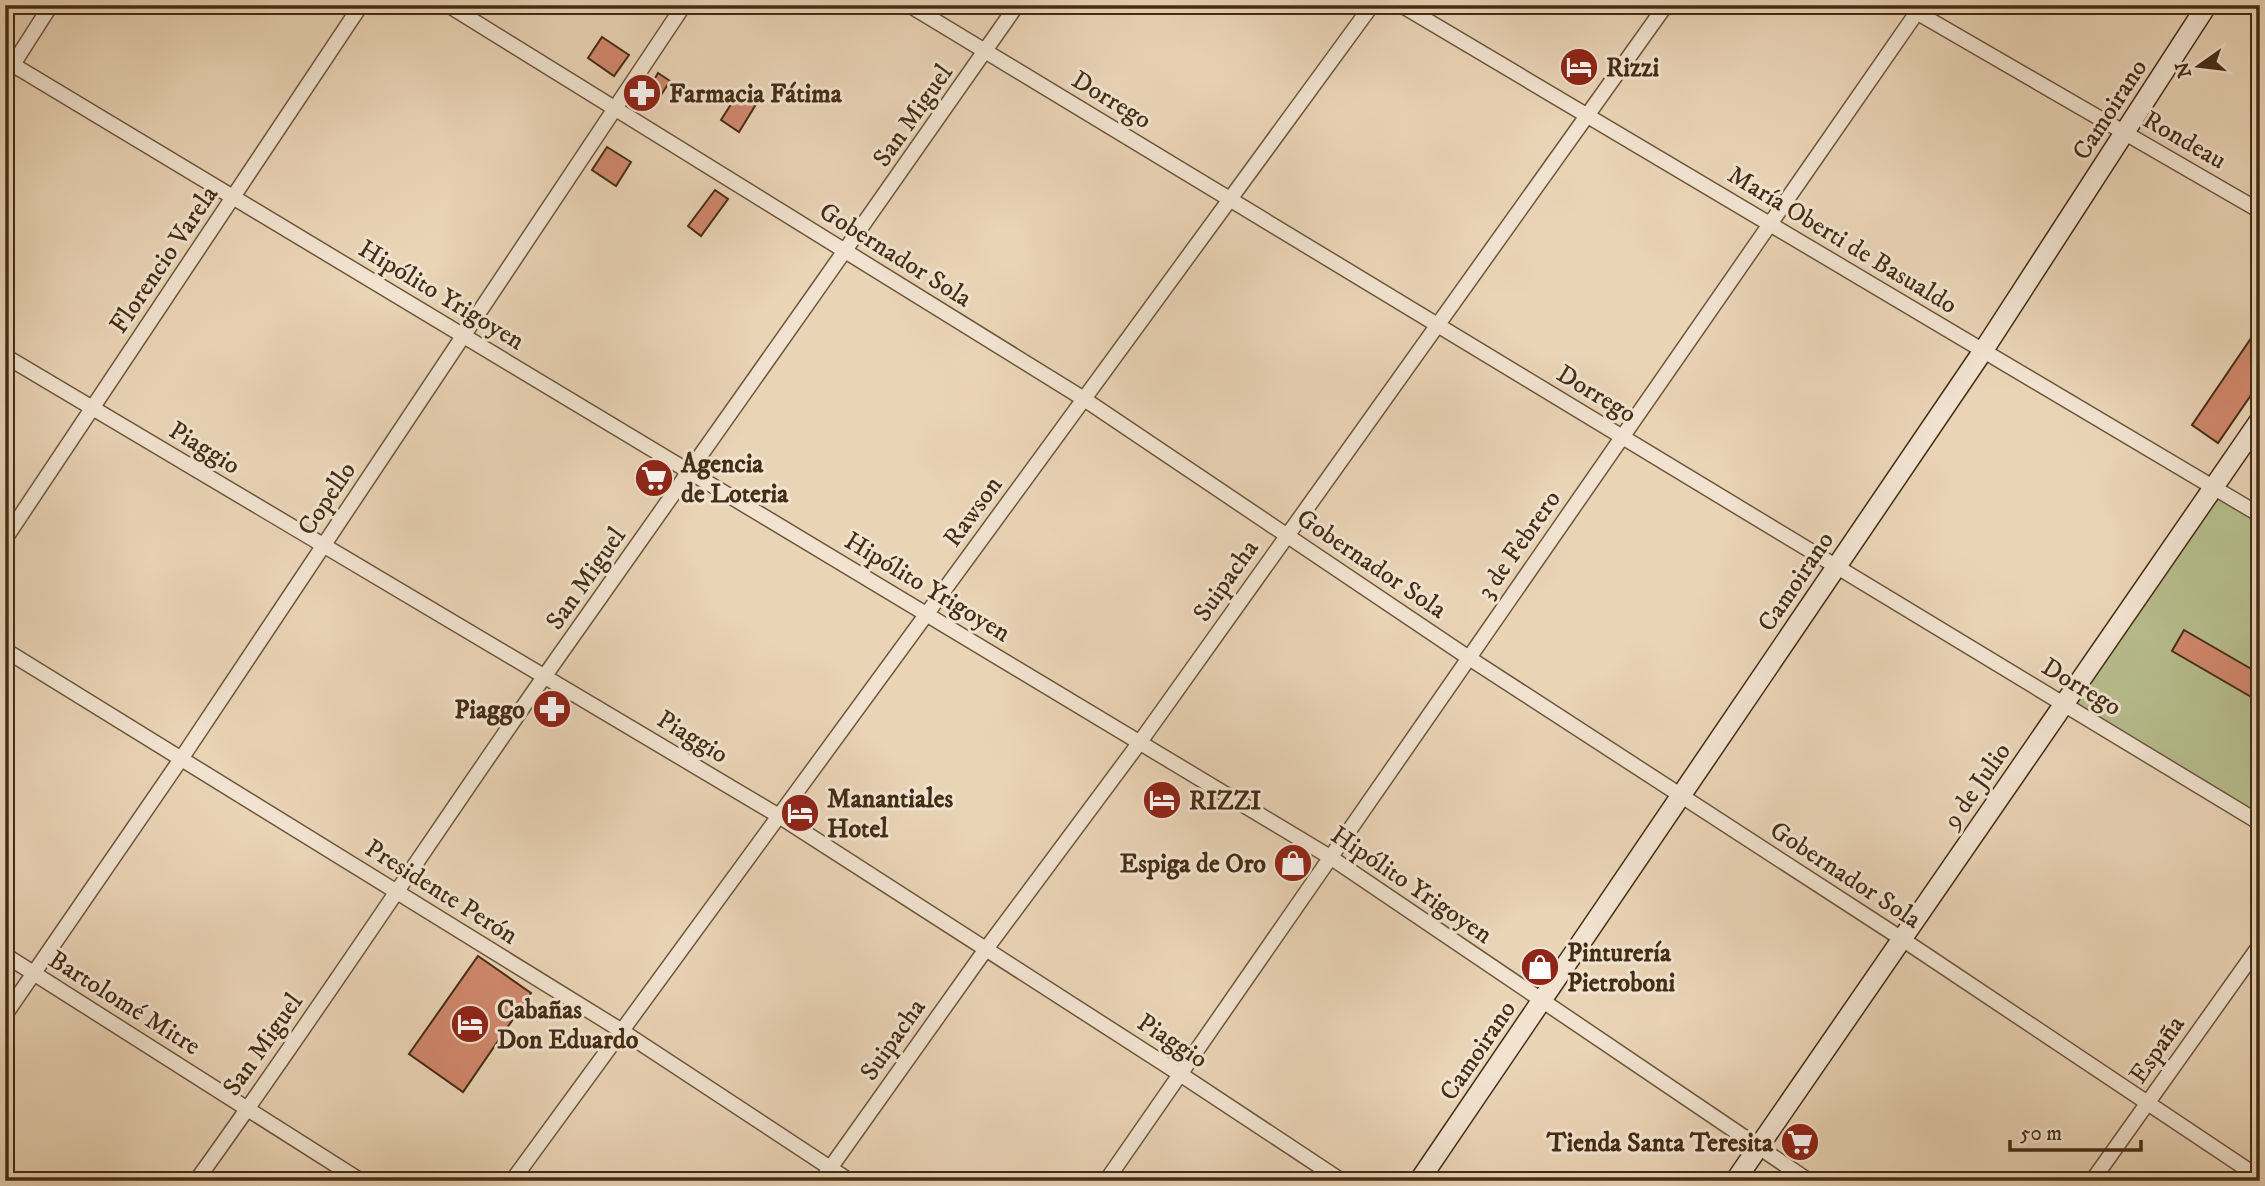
<svg xmlns="http://www.w3.org/2000/svg" width="2265" height="1186" viewBox="0 0 2265 1186" font-family="'IM FELL DW Pica',serif">
<style>
.green{fill:#b7bd8e;stroke:#7e7452;stroke-width:2}
.building{fill:#d1886d;stroke:#452c15;stroke-width:2}
.lines{fill:none;stroke-linecap:round;stroke-linejoin:round}
.street-casing{stroke:#6e563d;stroke-width:17}
.secondary-casing{stroke:#452c15;stroke-width:22}
.street{stroke:#f1e3d0;stroke-width:14}
.secondary{stroke:#f1e3d0;stroke-width:19}
.labels{text-anchor:middle;stroke-width:6;stroke-linejoin:round;paint-order:stroke}
.poi-label{font-size:26px;font-weight:bold;fill:#452c15;stroke:#f1e3d0;text-anchor:start}
.street-label{font-size:26px;fill:#452c15;stroke:#f1e3d0}
</style>
<rect width="100%" height="100%" fill="#ead4b6"/>
<filter id="stains"><feTurbulence type="fractalNoise" baseFrequency=".00286" numOctaves="4"/><feColorMatrix values="0 0 0 0 .2 0 0 0 0 .09 0 0 0 0 .02 0 0 0 .5 -.17"/></filter>
<radialGradient id="worn" r=".72"><stop offset=".6" stop-color="#630" stop-opacity="0"/><stop offset="1" stop-color="#630" stop-opacity=".3"/></radialGradient>
<path class="green" d="M2213 488 2260 515V823L2064 704Z"/>
<path class="building" d="M602 37 629 55 614 76 588 58Z
M658 73 670 81 654 106 646 101 649 96 646 94Z
M740 90 758 101 739 132 721 120Z
M607 147 631 162 616 186 592 170Z
M715 190 728 199 701 236 688 226Z
M2260 325V382L2218 443 2192 425Z
M2184 630 2260 674V702L2172 651Z
M478 956 531 993 463 1092 409 1054Z"/>
<g class="lines">
<g class="street-casing">
<path id="street" d="M448 5 1084 399 1469 658 1902 939 2260 1178
M909 5 2260 823
M1401 5 2260 515
M1904 5 2260 211
M5 60 1330 857 1809 1181
M5 77 51 5
M5 356 779 816 1180 1074 1342 1181
M5 539 361 5
M5 650 622 1031 850 1181
M5 955 361 1181
M5 1015 181 759 684 5
M196 1181C316 1015 427 844 544 677 701 453 861 230 1017 5
M512 1181 1372 5
M821 1181 986 949 1140 742 1666 5
M1106 1181 1922 5
M2092 1181 2260 945"/>
</g>
<g class="secondary-casing">
<path id="secondary" d="M1419 1181 1983 351 2207 5
M1735 1181 2260 420"/>
</g>
<use href="#street" class="street"/>
<use href="#secondary" class="secondary"/>
</g>
<defs>
<g id="hotel-disc" transform="scale(2.0125)"><circle r="9.5" fill="#8f2418" stroke="#f1e3d0"/><path d="M-6-4.5h1.5V1H6V5H4.5V3h-9V5H-6ZM-4 0a1.8 1.8 0 1 1 3.6 0ZM.5 0V-2.5h3Q6-2.5 6 0Z" fill="#fff"/></g>
<g id="pharmacy-disc" transform="scale(2.0125)"><circle r="9.5" fill="#8f2418" stroke="#f1e3d0"/><path d="M-2-6h4v4h4v4h-4v4h-4v-4h-4v-4h4Z" fill="#fff"/></g>
<g id="supermarket-disc" transform="scale(2.0125)"><circle r="9.5" fill="#8f2418" stroke="#f1e3d0"/><path d="M-6-5.5h2.5l.6 2H6L4.5 2H-2.5L-4.4-4H-6ZM-1.5 3.2a1.3 1.3 0 1 0 .1 0ZM3 3.2a1.3 1.3 0 1 0 .1 0Z" fill="#fff"/></g>
<g id="shop-disc" transform="scale(2.0125)"><circle r="9.5" fill="#8f2418" stroke="#f1e3d0"/><path d="M-5-2.5h2.3a2.7 3.5 0 0 1 5.4 0H5L5.5 6h-11ZM-1.5-2.5h3a1.5 2.3 0 0 0-3 0Z" fill="#fff"/></g>
</defs>
<g fill-rule="evenodd">
<use href="#hotel-disc" x="1579" y="67"/>
<use href="#pharmacy-disc" x="642" y="93"/>
<use href="#supermarket-disc" x="654" y="478"/>
<use href="#pharmacy-disc" x="552" y="709"/>
<use href="#hotel-disc" x="1162" y="800"/>
<use href="#hotel-disc" x="800" y="813"/>
<use href="#shop-disc" x="1293" y="863"/>
<use href="#shop-disc" x="1540" y="967"/>
<use href="#hotel-disc" x="470" y="1024"/>
<use href="#supermarket-disc" x="1800" y="1142"/>
</g>
<g class="labels">
<g class="poi-label">
<text x="1606" y="76">Rizzi</text>
<text x="669" y="102">Farmacia Fátima</text>
<text x="681" y="472">Agencia<tspan x="681" dy="30">de Loteria</tspan></text>
<text x="525" y="718" text-anchor="end">Piaggo</text>
<text x="827" y="807">Manantiales<tspan x="827" dy="30">Hotel</tspan></text>
<text x="1189" y="809">RIZZI</text>
<text x="1266" y="872" text-anchor="end">Espiga de Oro</text>
<text x="1567" y="961">Pinturería<tspan x="1567" dy="30">Pietroboni</tspan></text>
<text x="497" y="1018">Cabañas<tspan x="497" dy="30">Don Eduardo</tspan></text>
<text x="1773" y="1151" text-anchor="end">Tienda Santa Teresita</text>
</g>
<g class="street-label">
<text transform="translate(1112 99) rotate(31)" y="9">Dorrego</text>
<text transform="translate(2109 109) rotate(-57)" y="9">Camoirano</text>
<text transform="translate(912 115) rotate(-55)" y="9">San Miguel</text>
<text transform="translate(2185 139) rotate(30)" y="9">Rondeau</text>
<text transform="translate(1843 239) rotate(31)" y="9">María Oberti de Basualdo</text>
<text transform="translate(896 254) rotate(32)" y="9">Gobernador Sola</text>
<text transform="translate(163 259) rotate(-56)" y="9">Florencio Varela</text>
<text transform="translate(442 294) rotate(31)" y="9">Hipólito Yrigoyen</text>
<text transform="translate(1597 393) rotate(31)" y="9">Dorrego</text>
<text transform="translate(205 447) rotate(31)" y="9">Piaggio</text>
<text transform="translate(326 498) rotate(-56)" y="9">Copello</text>
<text transform="translate(972 511) rotate(-54)" y="9">Rawson</text>
<text transform="translate(1518 544) rotate(-55)" y="9">3 de Febrero</text>
<text transform="translate(1372 563) rotate(34)" y="9">Gobernador Sola</text>
<text transform="translate(585 578) rotate(-55)" y="9">San Miguel</text>
<text transform="translate(1225 580) rotate(-55)" y="9">Suipacha</text>
<text transform="translate(1795 581) rotate(-56)" y="9">Camoirano</text>
<text transform="translate(928 586) rotate(31)" y="9">Hipólito Yrigoyen</text>
<text transform="translate(2082 686) rotate(31)" y="9">Dorrego</text>
<text transform="translate(693 736) rotate(31)" y="9">Piaggio</text>
<text transform="translate(1976 785) rotate(-55)" y="9">9 de Julio</text>
<text transform="translate(1846 874) rotate(33)" y="9">Gobernador Sola</text>
<text transform="translate(1412 884) rotate(34)" y="9">Hipólito Yrigoyen</text>
<text transform="translate(442 891) rotate(32)" y="9">Presidente Perón</text>
<text transform="translate(125 1002) rotate(32)" y="9">Bartolomé Mitre</text>
<text transform="translate(892 1039) rotate(-55)" y="9">Suipacha</text>
<text transform="translate(1173 1040) rotate(33)" y="9">Piaggio</text>
<text transform="translate(262 1044) rotate(-55)" y="9">San Miguel</text>
<text transform="translate(2156 1049) rotate(-55)" y="9">España</text>
<text transform="translate(1477 1050) rotate(-56)" y="9">Camoirano</text>
</g>
</g>
<rect width="2265" height="1186" fill="none" stroke="#ead4b6" stroke-width="28"/>
<rect x="7" y="7" width="2251" height="1172" fill="none" stroke="#452c15" stroke-width="3.5"/>
<rect x="14" y="14" width="2237" height="1158" fill="none" stroke="#452c15" stroke-width="2"/>
<g transform="translate(2199 66) rotate(256)" stroke="#f1e3d0" stroke-width="5" paint-order="stroke">
<path d="M0-5L12 26L0 18L-12 26Z" fill="#452c15"/>
<text y="-10" font-size="19" font-weight="bold" text-anchor="middle" fill="#452c15">N</text>
</g>
<path d="M2010 1140v10h131v-10" fill="none" stroke="#452c15" stroke-width="3.5"/>
<text x="2020" y="1140" font-size="21" fill="#452c15" stroke="#f1e3d0" stroke-width="5" paint-order="stroke">50 m</text>
<rect width="100%" height="100%" filter="url(#stains)"/>
<rect width="100%" height="100%" fill="url(#worn)"/>
</svg>
